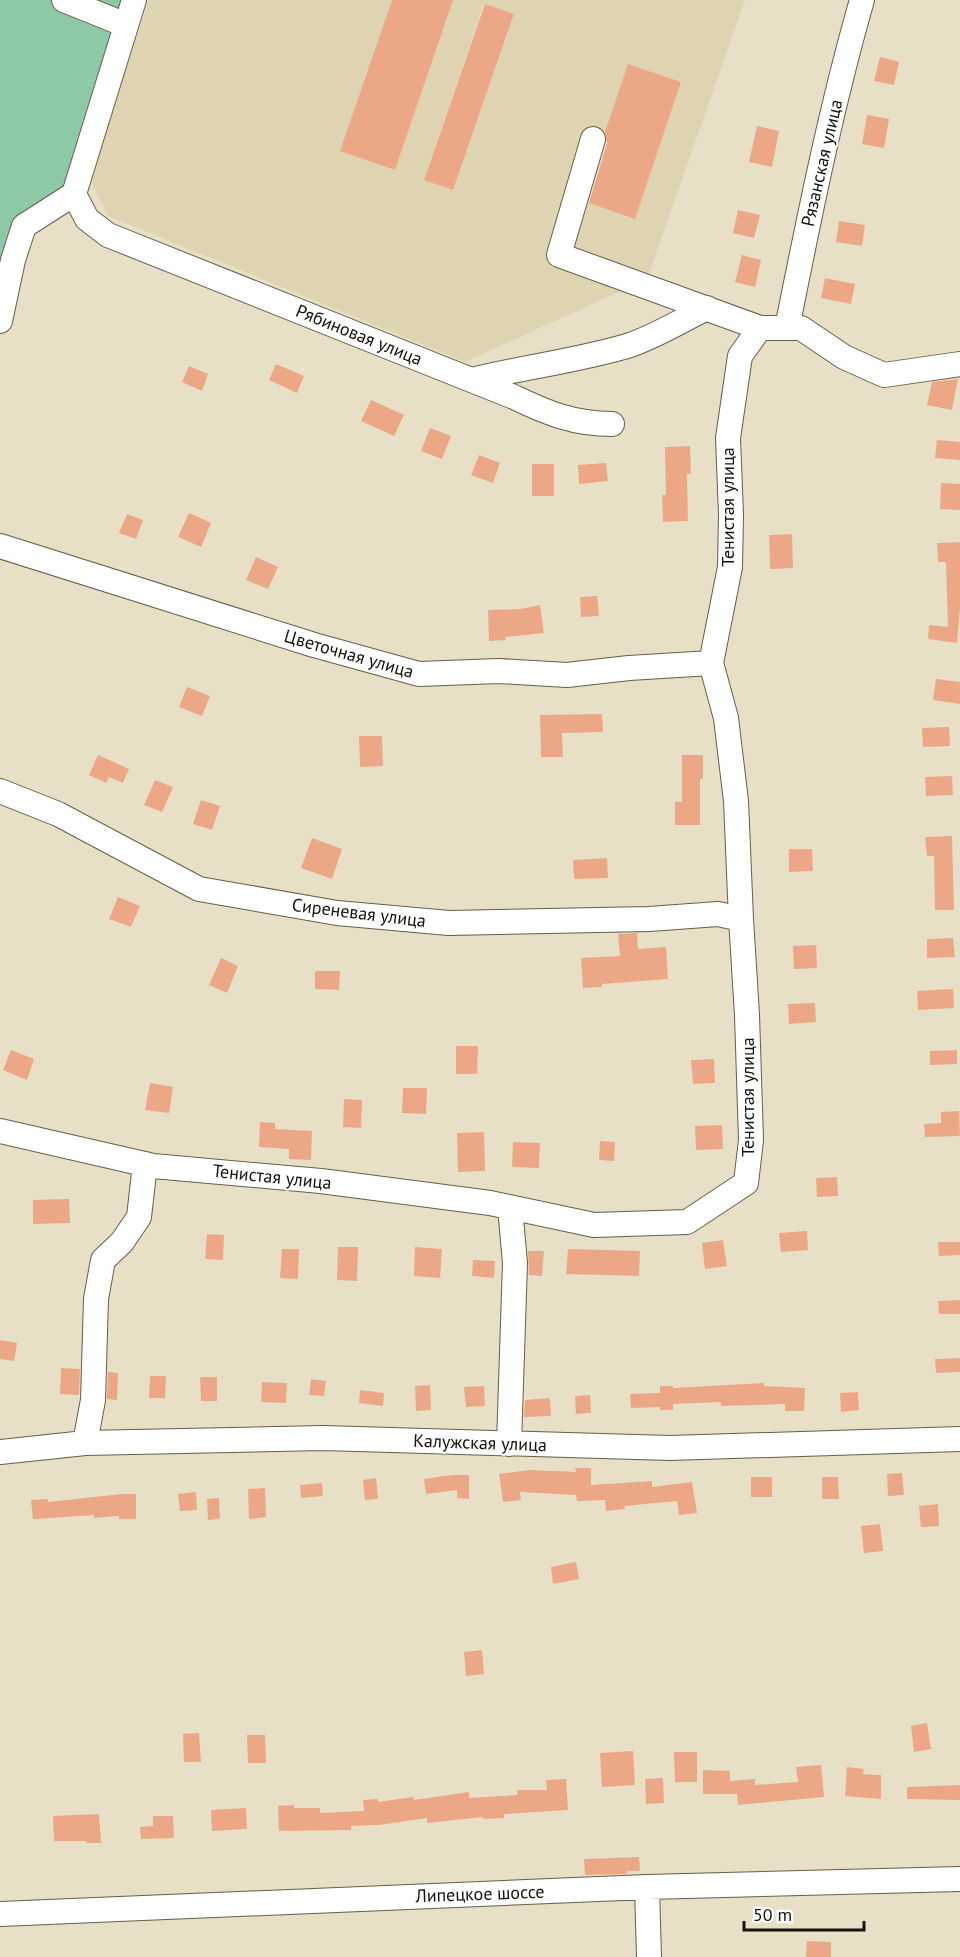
<svg xmlns="http://www.w3.org/2000/svg" width="960" height="1957" viewBox="0 0 960 1957" font-family="'PT Sans',sans-serif">
<style>
.built{fill:#dfd4b2;fill-rule:evenodd}
.green{fill:#8dc9a4}
.building{fill:#eca886}
.lines{fill:none;stroke-linecap:round;stroke-linejoin:round}
.minor-casing{stroke:#665e47;stroke-width:26}
.minor{stroke:#fff;stroke-width:24}
.labels{text-anchor:middle;stroke-width:4.5;stroke-linejoin:round;paint-order:stroke}
.street-label{font-size:18px;fill:#151209;stroke:#fff}
</style>
<rect width="100%" height="100%" fill="#e8e0c6"/>
<path class="built" d="M149 0H392L341 151 395 170 453 0H745L647 279 465 362 108 216 90 179ZM484 4 514 15 453 190 424 179ZM628 64 681 82 635 218 582 201Z"/>
<path class="green" d="M0 0H134L74 194 24 226 0 321Z"/>
<path class="building" d="M392 0H453L395 170 340 151Z
M485 4 514 14 453 190 424 180Z
M880 57 899 62 894 85 874 81Z
M628 64 681 82 635 219 589 203 607 143 605 132Z
M867 115 889 119 884 148 862 144Z
M757 126 779 131 772 167 749 162Z
M738 210 760 215 754 238 733 233Z
M839 221 865 225 862 246 836 242Z
M742 255 761 260 755 287 735 282Z
M825 278 855 284 851 304 821 298Z
M276 364 304 376 297 393 269 380Z
M189 366 208 374 202 391 182 382Z
M958 379 952 410 927 405 932 382Z
M371 400 404 415 394 436 361 421Z
M430 428 451 436 442 459 421 451Z
M937 440 960 442V460L935 458Z
M690 446 691 474H687L688 521 663 522 662 495H666L665 447Z
M479 455 500 463 493 483 471 475Z
M606 463 608 481 579 484 578 465Z
M532 464H554V496H532Z
M941 483 960 484V510L940 509Z
M189 513 211 523 201 547 178 537Z
M127 514 143 520 136 539 119 533Z
M792 534 793 568 770 569 769 535Z
M960 542V608L957 643 928 639 929 625 948 627 946 562H938L937 543Z
M256 557 278 567 268 589 246 580Z
M597 596 599 616 581 617 580 597Z
M540 605 544 633 505 637 506 640 489 641 488 610 520 609Z
M936 679 960 682V704L933 700Z
M187 687 210 696 202 716 179 707Z
M602 714 603 732 562 733 563 757H541L540 715Z
M949 727 950 746 923 747 922 728Z
M359 736H382L383 766 360 767Z
M98 755 129 769 123 783 109 777 106 783 89 775Z
M682 755H703V779H700V825H675V802H682Z
M952 776 953 795 926 796 925 777Z
M155 780 173 787 162 812 144 805Z
M201 800 220 806 212 830 193 824Z
M952 836 954 910H935L934 856H927L925 837Z
M312 838 342 849 332 879 301 868Z
M789 849H812L813 871 789 872Z
M607 858 608 878 574 879 573 860Z
M118 897 140 906 131 927 109 919Z
M637 933 638 949 666 947 668 979 602 984V987L583 988 581 958 620 956 618 934Z
M953 938 955 957 927 958V939Z
M816 945 817 968 794 969 793 946Z
M221 958 238 966 227 993 209 985Z
M315 971H340L339 990 315 989Z
M953 989 954 1008 918 1010 917 991Z
M815 1003 816 1022 789 1024 788 1004Z
M456 1046H478L477 1074H456Z
M11 1050 34 1059 27 1080 3 1070Z
M957 1050V1064L930 1065V1051Z
M714 1059 715 1083 693 1084 691 1060Z
M150 1083 173 1087 169 1113 145 1110Z
M403 1088H427L426 1114 402 1113Z
M344 1099 362 1100 361 1128 343 1127Z
M959 1111 960 1136 925 1137 924 1124 941 1123V1112Z
M260 1122 275 1123V1129L312 1131 311 1160 289 1159V1149L259 1147Z
M722 1125 723 1149 696 1150 695 1126Z
M484 1132 485 1171 458 1172 457 1133Z
M600 1141 615 1142 614 1161 599 1160Z
M513 1142 540 1143 539 1168 512 1167Z
M837 1177 838 1196 817 1197 816 1178Z
M69 1199 70 1223 33 1224V1200Z
M807 1231 808 1250 781 1252 779 1233Z
M207 1234 224 1235 223 1260 205 1259Z
M723 1240 727 1266 705 1269 702 1243Z
M938 1242H960V1255L939 1256Z
M338 1247H358L357 1281 337 1280Z
M415 1247 442 1249 440 1278 414 1276Z
M282 1249H299L298 1279 280 1278Z
M568 1249 640 1251 639 1276 566 1274Z
M528 1251H544L542 1276 529 1275Z
M473 1260 495 1261 494 1278 472 1276Z
M960 1300V1314H939L938 1301Z
M0 1340 17 1343 14 1361 0 1359Z
M960 1358V1372L936 1373 935 1359Z
M61 1368 80 1369 79 1395 60 1394Z
M108 1372 118 1373 117 1400 107 1399Z
M150 1376H166L165 1398H149Z
M200 1377H217V1401H201Z
M311 1379 326 1381 324 1396 309 1395Z
M262 1382 287 1383 286 1403 261 1402Z
M764 1383V1386L805 1388 804 1411H785V1404L721 1406V1402L673 1404V1410H660V1407L631 1408 630 1394 660 1393V1386H673V1388Z
M430 1385 431 1410 416 1411 415 1386Z
M484 1386 485 1406 466 1407 464 1387Z
M360 1390 384 1393 383 1406 359 1403Z
M858 1392 859 1410 841 1412 840 1393Z
M590 1395 591 1413 576 1414 575 1396Z
M550 1398 551 1416 524 1417 525 1400Z
M575 1468H591V1485L652 1481V1487L692 1482 697 1513 679 1515 677 1501 624 1506 625 1509 606 1511 605 1500 577 1501 576 1495 520 1492 521 1500 503 1502 499 1474 530 1470 576 1472Z
M902 1473 904 1495 888 1496 887 1474Z
M452 1475H469V1499L457 1498V1490L426 1494 424 1479Z
M751 1477H772V1497H751Z
M822 1477H838L839 1499H822Z
M376 1478 378 1499 365 1500 363 1480Z
M322 1483 323 1496 301 1498 300 1485Z
M265 1488 266 1517 249 1519 248 1489Z
M196 1492 197 1510 180 1511 178 1494Z
M122 1494H136V1519H119V1516L94 1518V1515L33 1519 31 1500 48 1499V1502Z
M219 1498 220 1519 208 1520 207 1499Z
M938 1504 939 1526 921 1527 919 1506Z
M880 1524 883 1551 864 1553 861 1526Z
M576 1562 579 1579 553 1584 551 1567Z
M482 1650 484 1674 466 1676 464 1652Z
M927 1723 931 1749 914 1752 911 1726Z
M199 1733 201 1762H184L183 1734Z
M247 1735H265L266 1763H248Z
M633 1751 635 1785 602 1787 600 1753Z
M674 1752H697V1782H675Z
M821 1765 824 1797 738 1805 737 1794H703V1770L730 1771V1781L755 1779V1785L798 1782 796 1767Z
M847 1767 864 1769 863 1774 881 1775V1799L845 1796Z
M663 1778 664 1803 646 1804 645 1779Z
M566 1779 568 1810 504 1814V1818L483 1819V1817L427 1823V1818L379 1825 351 1826V1830L279 1831 278 1806 294 1805V1808H320V1813L364 1811 363 1800 378 1799V1802L413 1797 414 1800 469 1792V1798L517 1795V1790H547L546 1780Z
M960 1785V1800L907 1799V1787Z
M246 1808 247 1829 212 1831 211 1810Z
M99 1814 101 1843H86V1841H54L53 1816Z
M153 1816H173L174 1838 141 1839 140 1827 153 1826Z
M639 1857 640 1871H627V1874L585 1875 584 1859Z
M807 1941 831 1942V1957H806Z"/>
<g class="lines">
<g class="minor-casing">
<path id="minor" d="M64 0 126 25
M593 139 559 255 760 328H801L844 357 884 375 960 364
M74 194 87 219 108 235 514 397C547 413 574 424 612 424
M0 321 13 260 24 226 74 194 134 0
M787 328C809 218 831 108 862 0
M472 380C524 367 576 361 627 346 653 338 682 320 707 308
M0 546 314 645 419 674 499 671 567 675 629 668 711 663
M0 791 58 814 199 889 337 913 449 923 649 919 718 914 741 919
M0 1131 153 1166 321 1181 490 1203 594 1225 687 1222 746 1183 751 1140 747 1015 741 919 736 801 726 718 711 663 730 567 731 514 728 438 740 356 760 328
M85 1443 93 1400 96 1299 103 1260 122 1242 139 1217 145 1164
M509 1444 515 1263 510 1207
M0 1452 85 1443 323 1438 670 1448 960 1439
M647 1887 649 1957
M0 1914 647 1887 960 1879"/>
</g>
<use href="#minor" class="minor"/>
</g>
<g class="labels">
<g class="street-label">
<text transform="translate(822 163) rotate(-77)" y="6">Рязанская улица</text>
<text transform="translate(359 335) rotate(22)" y="6">Рябиновая улица</text>
<text transform="translate(728 507) rotate(-90)" y="6">Тенистая улица</text>
<text transform="translate(349 654) rotate(16)" y="6">Цветочная улица</text>
<text transform="translate(359 913) rotate(7)" y="6">Сиреневая улица</text>
<text transform="translate(748 1097) rotate(-90)" y="6">Тенистая улица</text>
<text transform="translate(272 1177) rotate(6)" y="6">Тенистая улица</text>
<text transform="translate(480 1443) rotate(2)" y="6">Калужская улица</text>
<text transform="translate(480 1894) rotate(-2)" y="6">Липецкое шоссе</text>
</g>
</g>
<path d="M744 1921v9h120v-9" fill="none" stroke="#151209" stroke-width="3"/>
<text x="753" y="1921" font-size="18" fill="#151209" stroke="#ffffff" stroke-width="4.5" paint-order="stroke">50 m</text>
</svg>
